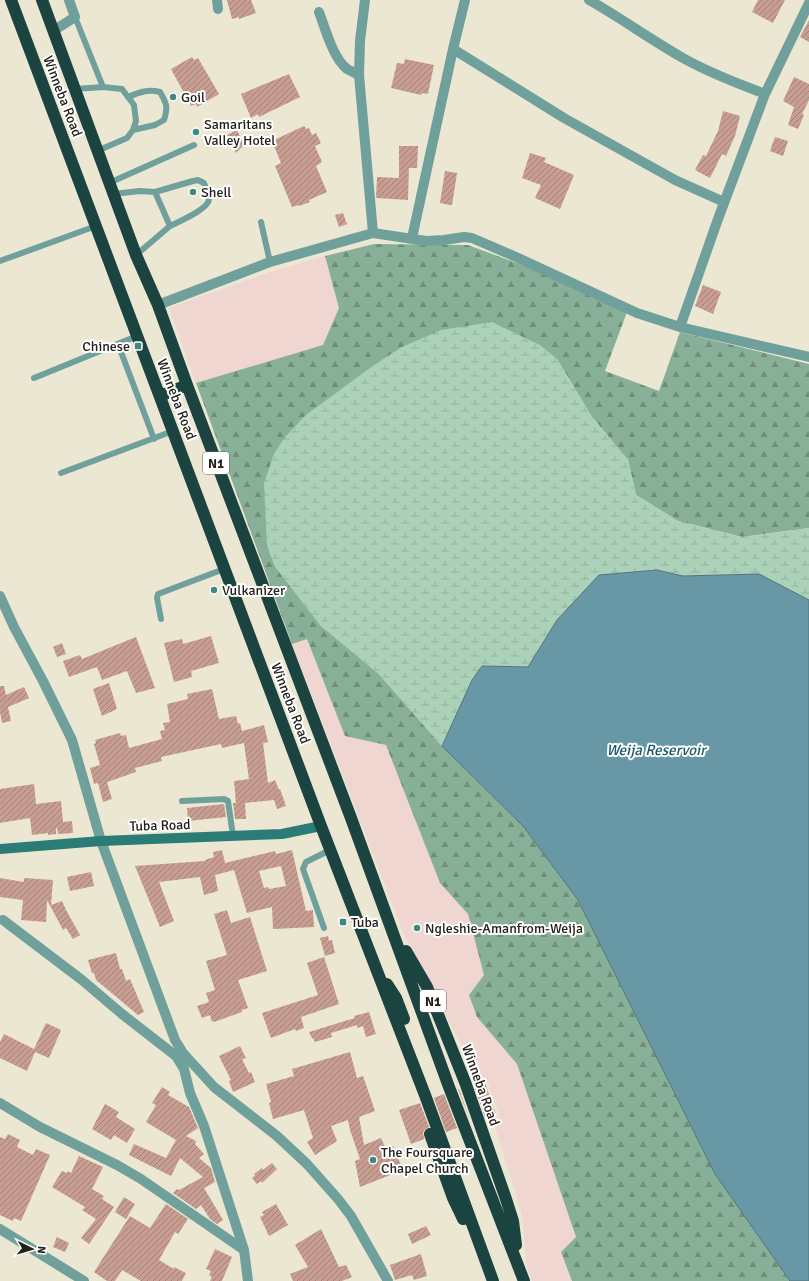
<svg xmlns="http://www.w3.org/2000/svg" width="809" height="1281" viewBox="0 0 809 1281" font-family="Signika,sans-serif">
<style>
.commercial{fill:#f0d6d0}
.forest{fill:url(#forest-firs)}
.wetland{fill:url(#wetland-marsh)}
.water{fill:#6898a5;stroke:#53747b}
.building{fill:url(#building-hatch);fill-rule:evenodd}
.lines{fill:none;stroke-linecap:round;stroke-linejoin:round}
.lane{stroke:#70a09b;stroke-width:6}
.street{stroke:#70a09b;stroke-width:10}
.secondary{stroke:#2b7c76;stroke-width:10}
.highway{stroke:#1b4340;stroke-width:12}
.poi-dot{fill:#418882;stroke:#fff;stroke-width:1.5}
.labels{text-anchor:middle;stroke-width:4;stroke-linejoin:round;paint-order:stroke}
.shield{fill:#fff;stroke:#64635e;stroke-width:1}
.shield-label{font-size:13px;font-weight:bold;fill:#222019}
.street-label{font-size:14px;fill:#222019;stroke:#fff}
.poi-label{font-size:14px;fill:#222019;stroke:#fff;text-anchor:start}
.water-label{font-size:15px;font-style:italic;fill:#195a6a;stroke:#fff}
</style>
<defs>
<pattern id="forest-firs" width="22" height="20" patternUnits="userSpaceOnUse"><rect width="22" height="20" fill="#88af97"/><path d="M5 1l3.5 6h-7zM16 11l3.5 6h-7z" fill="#6f8e7a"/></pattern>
<pattern id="wetland-marsh" width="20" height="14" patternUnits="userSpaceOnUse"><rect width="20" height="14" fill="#abd1b9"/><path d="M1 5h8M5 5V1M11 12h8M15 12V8" fill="none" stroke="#93b39e"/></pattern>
<pattern id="building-hatch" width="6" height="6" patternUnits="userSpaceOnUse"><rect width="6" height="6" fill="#c89d92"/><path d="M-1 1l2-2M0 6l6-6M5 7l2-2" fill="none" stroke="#a28076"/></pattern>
</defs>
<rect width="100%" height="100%" fill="#ece7d3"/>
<path class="commercial" d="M325 256 339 308 323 346 196 383 169 308 270 272Z
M307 639 345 736 386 745 440 883 468 914 484 975 477 1017 517 1064 576 1238 561 1252 572 1281H532L527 1267 522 1214 495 1127 499 1115 487 1080 477 1073 431 989 403 932 292 644Z"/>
<path class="forest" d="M374 244 468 245 530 268 627 312 605 371 659 391 680 332 809 364V528L742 537 678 521 636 495 628 460 592 417 557 359 320 625 379 674 442 746 523 826 578 900 715 1174 790 1281H572L561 1252 576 1237 517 1064 477 1017 469 995 484 975 468 914 440 883 386 745 345 736 307 639 292 644 196 383 323 345 339 308 325 256Z"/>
<path class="wetland" d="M492 322 540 345 557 359 592 417 628 460 636 495 678 521 742 537 809 528V600L759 574 683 576 657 570 557 620 528 667 482 666 472 680 442 746 379 674 320 625 275 567 267 546 264 483 274 454 285 437 306 415 374 365 402 347 441 330Z"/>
<path class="water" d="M657 570 683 576 759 574 809 600V1281H790L715 1174 578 900 523 826 442 746 472 680 482 666 528 667 557 620 599 575Z"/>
<path class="building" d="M227 0H251L256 13 239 19V17L232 19Z
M758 0H785L773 23 752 12Z
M809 20V42L800 37Z
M192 57 194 60 198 58 219 94 197 107 196 104 191 106 171 69Z
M405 59 434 65 428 94 422 93 421 95 391 88 397 63 404 64Z
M289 74 300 97 259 117 258 114 251 118 241 94Z
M794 77 809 84V100L802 114 804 115 798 129 788 125 794 107 783 101Z
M723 111 740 116 735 136 726 156 722 154 710 178 695 170 703 155 706 156 718 131Z
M304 126 306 129 309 128 312 135 316 133 321 143 315 146 322 162 316 166 327 192 309 200 310 202 299 206V205L292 207 275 166 281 163 272 141Z
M237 130 244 145 236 153 227 135Z
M775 137 788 141 783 156 770 151Z
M399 146H418L417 168H409L408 200 376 198 377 177 399 178Z
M530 153 546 158 544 162 574 175 560 209 535 198 541 185 522 178Z
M445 171 457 173 452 205H450L440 203Z
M343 213 347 224 339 227 335 215Z
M703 285 721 292 713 314 695 306Z
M211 636 219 663 191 671 192 677 174 682 164 643 182 639 183 644Z
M136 637 155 688 136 693 127 671 102 680 97 667 69 677 63 661 80 655 82 659Z
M62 643 66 654 57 657 53 647Z
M109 683 117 709 102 716 93 689Z
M0 686H4L6 695 24 687 29 698 8 707 11 721 2 723 0 712Z
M212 689 219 719 236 716 238 724 240 723 242 731 264 725 268 742 263 743 268 783 275 780 279 790 280 789 286 806 277 809 274 800 245 803 246 819H235L233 803H236L234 781 249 779 244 743 222 748 221 744 161 757 162 761 135 768 136 772 107 782 112 799 103 802 98 783 94 784 90 768 100 765 94 744 96 743 95 740 120 733 121 736 126 735 129 748 162 739 160 731 165 730 163 723 170 722 167 704 188 699 187 694Z
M34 784 36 804 61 801 63 822 72 821 73 833 58 834 57 828H56V834L48 835V833L32 835 30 818 0 823V789Z
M224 804 226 817 188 821 187 808Z
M222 850 225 863 275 851 276 854 292 850 306 911 313 910V912L314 927 273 929 272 907 247 913 234 870 215 875 218 891 204 895 200 877 159 882 174 921 160 927 135 866 205 861V860L214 857 213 852ZM281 866 286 886 269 889 268 887 264 888 259 871Z
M91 872 94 886 70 891 67 877Z
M0 878 24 882V878L53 880 51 905 62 901 66 910 80 935 73 939 66 928 63 930 47 900 46 922 21 920 23 900 0 897Z
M227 910 231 923 250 917 267 971 238 980 248 1008 242 1010V1012L214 1022V1021L212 1022 210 1015 202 1018 197 1006 209 1002 206 993 215 990 206 961 227 955 214 914Z
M328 936 329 941 332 940 335 953 325 956 320 938Z
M116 953 120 969H122L126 981 130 979 144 1012 138 1015 96 980 94 973H92L88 960Z
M324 957 339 1004 301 1017 304 1028 296 1031 295 1029 271 1038 262 1013 318 995 307 963Z
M369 1012 376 1034 366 1037 363 1026 357 1028V1025L331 1033 332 1037 315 1042 313 1038H312L309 1032 355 1018 354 1016Z
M46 1023 61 1030 49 1058 35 1052 27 1071 0 1058V1042L4 1034 34 1049Z
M240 1046 246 1058 242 1059 249 1073 251 1072 255 1082 233 1092 229 1081 231 1080 219 1056Z
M350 1052 357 1078 363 1076 375 1111 359 1117 364 1145 381 1138 386 1149 393 1146 403 1170 360 1187 355 1161 360 1159 350 1130 348 1120 331 1126 337 1141 315 1155 307 1142 313 1138 304 1110 273 1119 269 1103 271 1102 266 1084 294 1076 292 1069Z
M484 1080 496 1114 485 1118 474 1084Z
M162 1087 170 1092 168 1095 189 1107 198 1128 186 1136 196 1141 195 1144 204 1154 199 1158 211 1168 215 1182 204 1188 223 1220 217 1224 210 1219 201 1205 196 1209 173 1193 177 1189 179 1190 203 1177 180 1158 171 1176 129 1155 134 1144 166 1158 176 1140 146 1122 156 1105 152 1103Z
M458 1089H459L471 1123Z
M444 1094 457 1128 446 1132 434 1098Z
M420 1103 429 1127 425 1129 423 1132 424 1139 411 1144 399 1110Z
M105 1104 119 1112 116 1117 135 1129 127 1143 114 1135 111 1140 92 1129Z
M8 1134 20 1140 17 1147 33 1155 36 1149 50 1155 21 1221 14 1218 13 1221 0 1215V1137L5 1139Z
M79 1156 103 1167 92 1189 104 1196 102 1199 114 1207 89 1244 81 1238 96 1219 82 1210 85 1207 52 1187 62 1171 67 1173 68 1171 71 1173Z
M272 1163 277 1169 262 1183 261 1181 257 1184 252 1178 255 1175 254 1174 262 1168 263 1170Z
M124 1197 135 1204 126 1219 115 1212Z
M166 1204 188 1219 178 1234 175 1232 159 1260 174 1269V1267L186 1273 182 1281H141L122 1270 115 1281H107L94 1272 130 1216 150 1228Z
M276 1204 288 1225 269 1236 260 1217 264 1215 262 1212Z
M426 1226 431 1235 412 1244 408 1234Z
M321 1229 339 1267 346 1265 352 1277 342 1281H293L290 1274 308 1267 295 1245Z
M57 1237 69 1243 65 1252 53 1247Z
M215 1249 232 1257 222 1281H210L212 1277 209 1275 211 1271 206 1269Z
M421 1254 427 1276 414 1280 412 1275 395 1280 390 1265Z"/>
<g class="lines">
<path class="lane" d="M75 17 103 87
M75 89 103 87 122 89 134 105 136 121 133 130 127 138 97 151
M128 97C140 92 148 89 160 92 167 104 168 107 164 120L155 125 133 130
M109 183 194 145
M155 192 193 181 198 180 204 183C206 188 209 194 209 199 209 209 178 222 170 226
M113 194 140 191 155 192 170 226 136 255
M261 222 270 262
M0 261 96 226
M118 344 154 439
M34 378 137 336
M61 473 173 431
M161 619 157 598 158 594 224 569
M182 801 224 799 228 801 233 836
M324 928 303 869 306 862 330 850"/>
<path class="street" d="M217 0 218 9
M365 0 360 41 359 75 373 233
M589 0C621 18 651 40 683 58 709 73 737 83 765 94L809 3
M319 12C325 28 333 58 347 69 351 71 355 73 359 75
M53 31 75 17 69 0
M453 49 564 118 675 180 724 202
M412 238 453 49 465 0
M158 305 270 262 373 233 426 241 444 240 464 237 472 238 516 257 637 313 680 327 809 357
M680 327 718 219 765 94
M0 596 14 627 43 681 72 740 101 841 175 1040 183 1053 214 1087 277 1136 307 1164 338 1199 351 1216 388 1281
M3 920 82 980 122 1014 176 1056 182 1054
M176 1056 184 1069 190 1093 204 1126 244 1250 248 1281
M0 1103 40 1127 117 1165 141 1179 244 1250
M0 1229 84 1281"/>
<path class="secondary" d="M0 849 101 841 282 834 321 826"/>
<path class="highway" d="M11 0 321 826 425 1095 493 1281
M42 0 136 255 158 305 187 385 351 818 449 1087 524 1281
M160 396 187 385
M406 951 427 987 465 1082 506 1199 513 1221 516 1245
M387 984 396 998 404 1019
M430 1134 453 1198 463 1219"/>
</g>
<g class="poi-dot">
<circle cx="173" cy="97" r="4"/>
<circle cx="196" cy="132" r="4"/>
<circle cx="193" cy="192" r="4"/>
<rect x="134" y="342" width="8" height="8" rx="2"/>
<circle cx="214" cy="590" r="4"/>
<rect x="339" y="918" width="8" height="8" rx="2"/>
<circle cx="417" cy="928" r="4"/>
<circle cx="373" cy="1160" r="4"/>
</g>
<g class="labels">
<g class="shield">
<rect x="203" y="452" width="26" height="22" rx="3"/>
<rect x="420" y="990" width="26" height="22" rx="3"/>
</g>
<g class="shield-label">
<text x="216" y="468">N1</text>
<text x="433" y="1006">N1</text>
</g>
<g class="street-label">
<text transform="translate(63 96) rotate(69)" y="5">Winneba Road</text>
<text transform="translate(177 399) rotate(69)" y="5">Winneba Road</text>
<text transform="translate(291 703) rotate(69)" y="5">Winneba Road</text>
<text transform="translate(160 825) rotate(-2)" y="5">Tuba Road</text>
<text transform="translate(481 1085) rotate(70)" y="5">Winneba Road</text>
</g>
<g class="poi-label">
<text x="181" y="102">Goil</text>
<text x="204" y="129">Samaritans<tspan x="204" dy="16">Valley Hotel</tspan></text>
<text x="201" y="197">Shell</text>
<text x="130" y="351" text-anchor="end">Chinese</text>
<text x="222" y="595">Vulkanizer</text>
<text x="351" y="927">Tuba</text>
<text x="425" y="933">Ngleshie-Amanfrom-Weija</text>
<text x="381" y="1157">The Foursquare<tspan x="381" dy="16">Chapel Church</tspan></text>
</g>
<g class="water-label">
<text x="656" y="755">Weija Reservoir</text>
</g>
</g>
<g transform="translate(32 1249) rotate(95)" stroke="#ffffff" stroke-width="3" paint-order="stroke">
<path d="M0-3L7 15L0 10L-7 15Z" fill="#222019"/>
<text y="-6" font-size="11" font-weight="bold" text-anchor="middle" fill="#222019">N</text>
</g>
</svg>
